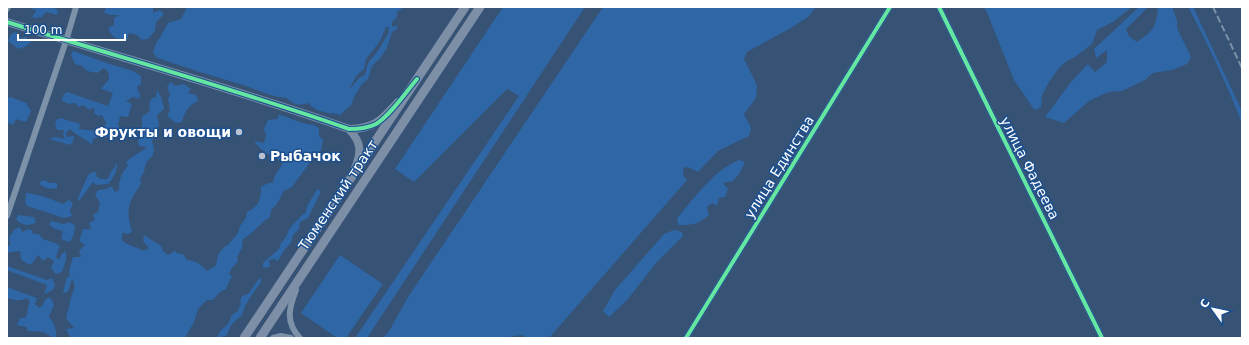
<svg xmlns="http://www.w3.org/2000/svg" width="1249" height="345" viewBox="0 0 1249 345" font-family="'DejaVu Sans',sans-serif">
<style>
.green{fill:#2f66a5;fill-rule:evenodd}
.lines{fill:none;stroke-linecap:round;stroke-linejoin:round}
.street{stroke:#7d92a8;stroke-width:6}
.secondary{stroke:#798da4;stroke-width:8}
.primary{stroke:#7d8ea7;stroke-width:9}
.rail{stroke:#7e92a7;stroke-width:2;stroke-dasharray:7 3;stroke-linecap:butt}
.cycleway-casing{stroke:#1b4f8f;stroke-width:6}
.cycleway{stroke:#66e7a1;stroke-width:4}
.poi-dot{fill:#b9c2ce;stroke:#1b4f8f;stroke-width:1.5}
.labels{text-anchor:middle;stroke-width:3;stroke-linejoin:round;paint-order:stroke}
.poi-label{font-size:14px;font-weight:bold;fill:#fff;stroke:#1b4f8f;text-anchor:end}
.street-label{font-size:14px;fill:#fff;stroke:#1b4f8f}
</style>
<rect width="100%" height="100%" fill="#365274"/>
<path class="green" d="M32 7H53L57 10 58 15 46 12 42 17 33 18V15L37 10 31 9Z
M106 7H153V13L160 10 164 14 156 22 155 31 148 39 142 40 137 35 129 33 127 40C117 40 112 38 108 28L114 25V18L119 15H111L104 13Z
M187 7H404L397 12V17L392 22V27L397 25V29L392 32 387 48 381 57 372 66 368 79 362 84 354 97 352 104 339 116 338 114C327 113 316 112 308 103 298 106 294 105 287 98 271 97 260 91 246 86 216 77 187 68 157 58L153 52 156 44 168 23 181 19ZM386 27H389L388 35C384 39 384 41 381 46 379 50 372 58 369 62 367 65 366 71 365 75 355 79 357 83 349 89L357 75 364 69 366 59 380 41Z
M503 7H585L367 338H355L519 96 507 89 414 182 395 169Z
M603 7H816L808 17 791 28 747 52 744 59 757 85 756 98 744 114 751 128 749 136 718 151 698 172 690 168 684 167 683 175 687 180 549 338H528L521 335 510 337 509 338H382L388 333 408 297Z
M983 7H1132L1113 22 1097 30 1092 44 1075 57 1067 61 1059 68 1049 82 1042 95 1041 107 1036 110 1033 108 1014 80 986 10Z
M1139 7H1148L1126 29 1129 36 1137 42C1154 30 1156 28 1158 7H1172L1177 20V28L1191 57 1187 64 1172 70 1153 73 1145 80 1122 91 1108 92 1089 101 1064 123 1045 117 1071 82 1088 64 1095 72 1107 62V50L1096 58 1094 49Z
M1188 7H1193L1195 11 1242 111V123C1226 83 1208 44 1188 7Z
M16 32 19 38 26 37 31 42 25 47 18 49 8 41 11 34Z
M73 51 110 64 133 71 141 76V84L137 87 140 95 139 99 133 97 126 101 132 104 128 117 120 116 118 125 121 130V135L115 133 105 138 100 135 93 139 92 145C85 138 77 136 70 129L66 133 67 137 74 136 73 142 70 145 49 139 54 137 65 139 63 134 64 130H57L55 125 57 119 62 118C70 122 73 121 80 124L79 129C84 129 89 131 93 130L96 132 99 130 102 131 106 123 102 115 98 116 94 113 95 108 88 109 83 105 79 107 75 103 69 104 62 101 63 95 67 92 108 106 113 93 101 89 109 79 108 72 104 68 97 73 87 71 82 66 75 64 71 55Z
M171 82 175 86 184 84 191 89 188 93 196 95 198 101C189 105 185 111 182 122L176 123 167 116 170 110 168 100 170 94 167 87Z
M157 90 162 99 164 109 157 115 159 125 152 141 154 149 153 155 146 163 144 172 140 179 141 184C129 201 125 210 132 231L129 234 122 233V240C128 246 136 246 143 251L149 248 143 241 144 235 161 246 163 251 168 255 175 251 179 254H183L187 260C195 260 202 265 207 271L216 265 218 255 224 247 228 245 238 233 240 226 246 218 247 212C259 206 261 200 261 187L268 183H273C274 173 280 171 283 161 272 157 261 151 254 141L264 143 266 135 264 129 268 120 278 119V115C288 116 294 121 303 123 310 125 312 123 319 128V136L323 140 321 151 314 152 311 161 292 187 284 191 277 204 271 210 270 217C260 223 254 233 243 239L242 248 237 257 238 261 232 268 229 274 232 276 226 289 219 293 213 300H207L198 309 194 322 185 338H71L70 337 66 329 74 328 66 318C68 312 69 305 71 298 73 291 77 286 72 279L68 292 63 293 66 279 70 275 69 271 73 257H81L79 251 85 245 79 241 83 229H91L89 223 95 220 93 215 98 212 100 203 95 195 98 190 106 189 112 186 115 192 119 190C119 180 121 173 128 166L126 162C132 156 140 153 147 147L139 146 138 140 142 137V117L150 111 149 104 152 98 156 97Z
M11 97 26 103 31 111 26 122 16 119 13 125 7 122V98Z
M739 160 745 162 739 174 733 181 723 183 728 189 725 197 719 198 717 206 712 203 707 207 709 215C699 224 693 225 679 225L677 221 678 217C696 196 713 171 739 160Z
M117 163C117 172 114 177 108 184L96 185 93 182 79 201 78 198 88 175 93 172H96L97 177 102 179H108L110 174Z
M42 180 51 183H57V189L46 188 39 184Z
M317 189 321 191C317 201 312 209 308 218L300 222 299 229 293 235 291 243 285 249 278 261 274 259 269 260 270 267 263 268V263L279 249 281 243 286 237 289 229 303 214 306 213C305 206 314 196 317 189Z
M26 193C39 194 51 199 63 204L69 200 73 203 70 211 72 216 64 218 27 206 25 202Z
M18 215 34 217 36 223C27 226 22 226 16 219Z
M51 221 63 224 70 222 75 226 74 234 70 242 61 239 63 231 55 229 49 225Z
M20 227 22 232 28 229 32 230 33 234H39L43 239 55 243 60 246 56 257 59 260 62 253 66 252V260L62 272 56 274 51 268 54 261 48 257 43 261 38 255 35 260 30 265 21 260 20 251 7 253V247L10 245 9 237 15 229Z
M674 230 682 232 683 236 657 262 627 300 609 317 603 311 615 290 664 234Z
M340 255 383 284 346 338H337L301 313Z
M7 266 47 280 52 278 55 285 53 290 44 294 47 285 7 270Z
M260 277 261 282 249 299 245 306 242 315 231 325 227 335 220 338H217L220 331 228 324 232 315 238 311 241 303 240 301 242 296 248 294Z
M7 287 37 298 35 304 39 308 42 306 45 300 49 297 52 300 54 305 49 316C54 323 57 329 56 338L50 336 44 332 28 331 26 327 17 325 20 318H25C29 312 27 307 30 301L26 298C20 302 14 300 7 298Z"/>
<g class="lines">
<path class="street" d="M939 7 987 105 1102 338
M7 9 8 7
M7 216 66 41 76 7
M296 290C289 308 285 322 300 338
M273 338 281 336 291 338
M686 338 890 7"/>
<path class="secondary" d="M7 22C121 58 236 89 349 129 374 129 382 120 398 102
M349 129C361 142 362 151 355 168"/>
<path class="primary" d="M244 338 465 7
M260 338 480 7"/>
<path class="rail" d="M1213 7 1242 68"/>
<g class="cycleway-casing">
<path id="cycleway" d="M939 7 987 105 1102 338
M7 22C121 58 236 89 349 129 358 129 368 128 376 124 390 116 406 92 417 79
M686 338 890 7"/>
</g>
<use href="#cycleway" class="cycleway"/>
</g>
<g class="poi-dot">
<circle cx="239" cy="132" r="4"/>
<circle cx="262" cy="156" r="4"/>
</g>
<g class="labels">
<g class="poi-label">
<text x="231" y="137">Фрукты и овощи</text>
<text x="270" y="161" text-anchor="start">Рыбачок</text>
</g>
<g class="street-label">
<text transform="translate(779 167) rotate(-58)" y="5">улица Единства</text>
<text transform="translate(1030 168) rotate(63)" y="5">улица Фадеева</text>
<text transform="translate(338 195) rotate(-56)" y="5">Тюменский тракт</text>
</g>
</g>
<rect width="1249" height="345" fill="none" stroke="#ffffff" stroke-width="16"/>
<g transform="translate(1213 309) rotate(303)" stroke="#1b4f8f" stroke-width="3" paint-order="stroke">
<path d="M0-3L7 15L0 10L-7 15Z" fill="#ffffff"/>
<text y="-6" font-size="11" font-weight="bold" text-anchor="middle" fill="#ffffff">С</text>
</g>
<path d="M18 34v6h107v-6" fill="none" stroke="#ffffff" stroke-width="2"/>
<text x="24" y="34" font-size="12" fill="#ffffff" stroke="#1b4f8f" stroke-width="3" paint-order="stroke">100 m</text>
</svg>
